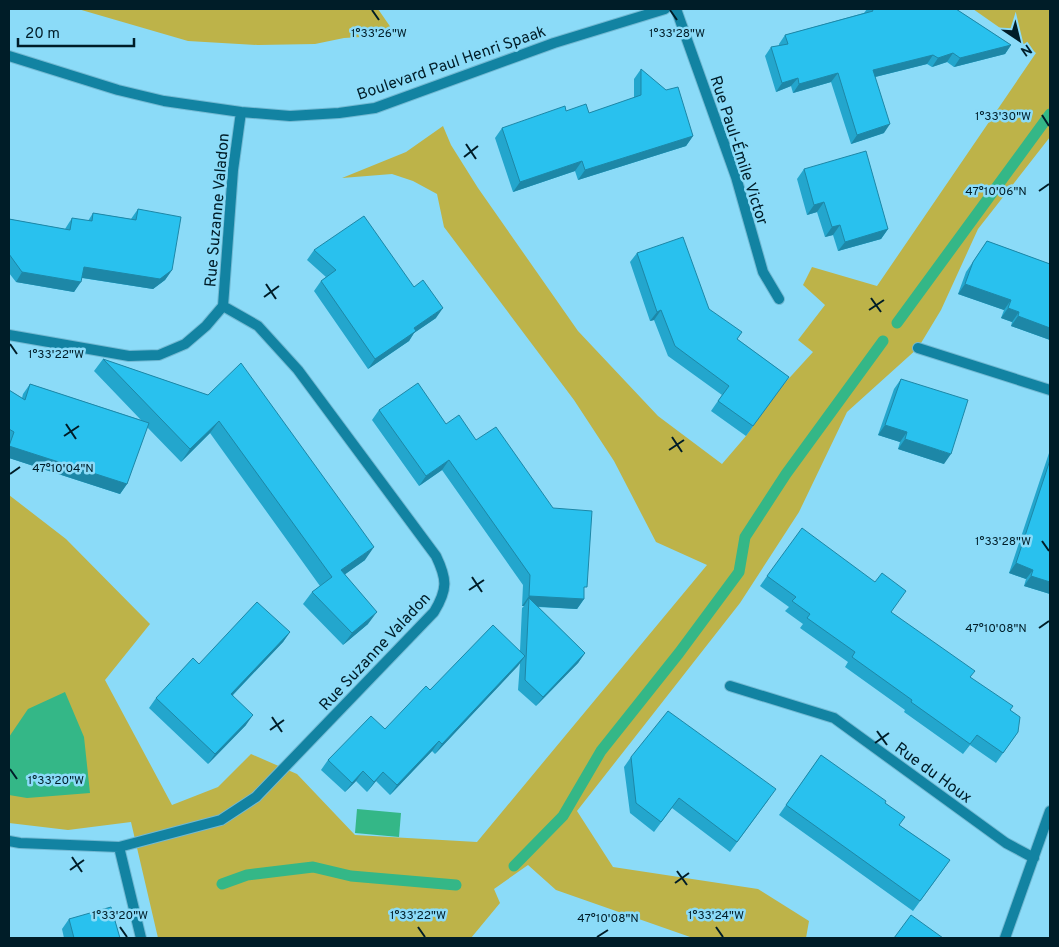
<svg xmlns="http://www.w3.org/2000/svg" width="1059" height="947" viewBox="0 0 1059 947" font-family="Overpass,sans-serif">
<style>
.green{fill:#bdb349}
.water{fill:#34b787}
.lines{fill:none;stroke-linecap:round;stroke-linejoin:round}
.stream{stroke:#34b787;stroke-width:11}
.street-casing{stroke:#72b9d3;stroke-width:12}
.street{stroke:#1283a2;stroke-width:10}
.wall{fill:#23a6cd}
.shaded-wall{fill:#1d87a7}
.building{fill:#29c1ee;stroke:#1d87a7}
.ticks{fill:none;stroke:#001d28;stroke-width:2}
.labels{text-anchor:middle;stroke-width:5;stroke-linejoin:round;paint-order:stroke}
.street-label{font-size:16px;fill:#001d28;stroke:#8bdbf8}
.ticks-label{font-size:12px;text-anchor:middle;fill:#001d28;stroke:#8bdbf8;stroke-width:5;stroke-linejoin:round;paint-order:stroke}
</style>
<rect width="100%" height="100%" fill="#8bdbf8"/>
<path class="green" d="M78 9H378L396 35 344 38 315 44 258 45 188 41Z
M973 9H1050V137L978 229 941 310 918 348 847 412 799 512 740 603 577 811 613 867 758 889 809 921 806 938H693L556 890 528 865 494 889 500 903 471 938H158L131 822 68 830 9 823V495L66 539 150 624 105 680 172 805 218 787 251 754 297 774 355 835 477 842 707 565 656 542 614 461 574 400 444 227 437 194 413 181 392 174 342 178 406 152 443 126 451 145 478 188 578 331 658 416 722 464 746 436 782 386 813 352 798 340 825 305 803 285 812 267 877 286 1036 53Z"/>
<path class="water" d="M65 692 84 737 90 793 27 798 9 795V737L28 709Z
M357 809 401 813 399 837 355 833Z"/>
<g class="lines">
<path class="stream" d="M897 323 1050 114
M514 866 563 816 601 751 679 653 739 572 745 537 786 474 883 341
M222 884 247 875 313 867 351 876 456 885"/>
<g class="street-casing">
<path id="street" d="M676 9 736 177 763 272 779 299
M9 56 118 90 164 101 241 112 290 116 339 113 375 108 554 43 665 9
M9 335 129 356 159 355 185 344 206 326 223 306
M918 348 1050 390
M730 686 834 718 1006 843 1034 858
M9 841 20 843 119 847 221 820 256 797 434 612C448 589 447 579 436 556L298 370 258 326 223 306 233 170 241 112
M119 847 141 938
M1005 938 1050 811"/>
</g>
<use href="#street" class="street"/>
</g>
<path class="wall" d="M867 9H956L1011 45 1005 54 954 67 947 62 932 67 927 64 875 77 884 133 851 144 831 82 793 93 791 86 776 92 765 56 771 47 779 46V44L785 35 864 13Z
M641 69 693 136 686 146 578 180 575 171 513 192 495 138 502 128 566 111 589 113 634 98V79Z
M804 169 888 229 881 239 838 251 833 235 825 237 817 212 807 215 797 179Z
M138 209 172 270 165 280 153 289 82 278 74 292 16 282 9 273V219L65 229 72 218 88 221 93 213 131 219Z
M987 241 1050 264V340L1011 326 1012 322 1001 318 1004 310 958 294 966 272Z
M314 250 436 318 414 333 409 341 368 369 314 291 321 281 326 277 307 260Z
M637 253 709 309 737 339 789 377 746 436 711 411 722 395 668 356 654 320 650 321 630 262Z
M103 359 208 395 365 560 345 574 368 624 343 645 303 604 312 592 320 586 210 433 181 462 147 427 127 484 120 494 9 458V390L22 398 23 394 30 384 141 420 94 371Z
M901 379 944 464 898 449 900 442 878 435 894 389Z
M379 410 446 424 584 592V599L577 609 538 607 585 653 578 663 536 706 518 690 520 663 435 754 432 751 390 795 376 781 367 792 356 781 345 792 321 770 328 760 385 729 430 690 520 651 522 608 524 606H522L523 585 442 470 419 486 372 420Z
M1050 450V594L1024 586 1026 579 1009 573Z
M767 576 891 612 1010 710 1018 732 996 763 970 745 963 754 904 712 905 710 845 667 848 662 800 628 803 624 785 611 789 607 760 586Z
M290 632 283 642 233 695 246 725 208 764 149 708 156 698 199 664Z
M821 755 885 803 899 825 950 860 913 911 779 815Z
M631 757 769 799 730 852 672 808 654 832 630 813 624 767Z
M69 919 120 938H64L62 929Z"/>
<path class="shaded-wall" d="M1011 45 1005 54 954 67 960 58Z
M953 53 947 62 932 67 938 58Z
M933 55 927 64 867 79 873 70Z
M838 73 831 82 793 93 799 84Z
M798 78 791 86 776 92 782 83Z
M890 124 884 133 851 144 857 135Z
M693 136 686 146 578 180 585 170Z
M582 161 575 171 513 192 520 182Z
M824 202 817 212 807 215 814 205Z
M840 225 833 235 825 237 832 227Z
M888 229 881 239 838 251 845 242Z
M84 267 172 270 165 280 153 289 77 277Z
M22 272 81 282 74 292 16 282Z
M965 284 1011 300 1004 310 958 294Z
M443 308 436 318 414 333 409 341 368 369 375 359 414 328Z
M1008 308 1019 312 1012 322 1001 318Z
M661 310 654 320 650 321 657 312Z
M1018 316 1050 328V340L1011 326Z
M219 421 210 433 181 462 190 449Z
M885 425 907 432 900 442 878 435Z
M905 439 951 454 944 464 898 449Z
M9 446 127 484 120 494 9 458Z
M449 460 442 470 419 486 426 476Z
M374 547 365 560 333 583 341 570Z
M1016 563 1033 570 1026 579 1009 573Z
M1031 576 1050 582V594L1024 586Z
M529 596 584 599 577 609 529 606V598L524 606H522Z
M377 612 368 624 343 645 352 633Z
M290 632 283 642 224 704 231 694Z
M585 653 578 663 536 706 543 697Z
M525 656 518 666 435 754 442 744Z
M253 715 246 725 208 764 215 754Z
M439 741 432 751 390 795 397 785Z
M363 771 356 781 345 792 352 783Z
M383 772 376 781 367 792 374 782Z"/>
<path class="building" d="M872 9H956L1011 45 960 58 953 53 938 58 933 55 873 70 890 124 857 135 838 73 799 84 798 78 782 83 771 47 788 44 785 35 873 11Z
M641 69 666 90 678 87 693 136 585 170 582 161 520 182 502 128 565 106 566 111 586 104 589 113 641 95Z
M866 151 888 229 845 242 840 225 832 227 824 202 814 205 804 169Z
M138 209 181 217 172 270 160 279 84 267 81 282 22 272 9 254V219L70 230 72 218 92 221 93 213 136 220Z
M364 216 414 287 423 280 443 308 414 328 416 331 375 359 321 281 336 270 314 250Z
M683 237 709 309 742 332 737 339 789 377 753 426 718 401 729 386 675 346 661 310 657 312 637 253Z
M987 241 1050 264V328L1018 316 1019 312 1008 308 1011 300 965 284 973 262Z
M103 359 208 395 241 363 374 547 341 570 377 612 352 633 312 592 332 577 219 421 190 449Z
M901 379 968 400 951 454 905 439 907 432 885 425Z
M418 383 446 424 459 415 476 440 496 427 553 508 592 511 587 587H584V599L529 596 530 575 449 460 426 476 379 410Z
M30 384 149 423 127 484 9 446 14 432 9 429V390L25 400Z
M1050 460V582L1031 576 1033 570 1016 563Z
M802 528 875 582 882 573 906 591 891 612 975 671 970 677 1013 706 1010 710 1020 717 1018 732 1003 753 977 735 970 744 911 702 912 700 852 657 855 652 807 618 810 614 792 601 796 597 767 576Z
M529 598 585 653 543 697 525 680Z
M257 602 290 632 231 694 253 715 215 754 156 698 193 658 199 664Z
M493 625 525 656 442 744 439 741 397 785 383 772 374 782 363 771 352 783 328 760 371 716 385 729 426 686 430 690Z
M668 711 776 789 737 842 679 798 661 822 636 803 631 757Z
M821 755 886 801 885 803 905 817 899 825 950 860 920 901 786 805Z
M111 907 120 938H74L69 919Z
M911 915 943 938H894Z"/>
<path class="ticks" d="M372 10 379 20M670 10 677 20M1042 115 1049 126M466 144 476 159M464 157 478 146M1039 191 1049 184M266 284 276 299M264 297 279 286M871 298 881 312M869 310 884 300M10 344 17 354M66 424 76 439M64 436 79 426M672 437 682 452M669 450 684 440M10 474 20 467M1042 541 1049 551M472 577 482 592M469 590 484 580M1039 628 1049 621M272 717 282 732M270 730 284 720M877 731 887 745M875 743 889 733M10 769 17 779M72 857 82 872M70 870 84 860M677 871 687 885M675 883 689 873M120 927 127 937M418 927 425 937M716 927 723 937M597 937 608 930"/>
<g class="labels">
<g class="street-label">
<text transform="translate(451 62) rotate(-19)" y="6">Boulevard Paul Henri Spaak</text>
<text transform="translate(740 150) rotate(72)" y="6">Rue Paul-Émile Victor</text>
<text transform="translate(216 210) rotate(-85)" y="6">Rue Suzanne Valadon</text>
<text transform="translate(374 651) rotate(-47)" y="6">Rue Suzanne Valadon</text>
<text transform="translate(934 772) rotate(36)" y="6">Rue du Houx</text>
</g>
</g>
<g class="ticks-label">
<text x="379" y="37">1°33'26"W</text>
<text x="677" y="37">1°33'28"W</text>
<text x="1003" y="120">1°33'30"W</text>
<text x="996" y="195">47°10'06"N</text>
<text x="56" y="358">1°33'22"W</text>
<text x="63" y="472">47°10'04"N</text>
<text x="1003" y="545">1°33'28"W</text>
<text x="996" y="632">47°10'08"N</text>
<text x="56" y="784">1°33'20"W</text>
<text x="120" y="919">1°33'20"W</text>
<text x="418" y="919">1°33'22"W</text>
<text x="716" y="919">1°33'24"W</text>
<text x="608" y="922">47°10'08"N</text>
</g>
<rect width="1059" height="947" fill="none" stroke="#001d28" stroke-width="20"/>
<g transform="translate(1019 40) rotate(145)" stroke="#8bdbf8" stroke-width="4" paint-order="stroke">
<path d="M0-4L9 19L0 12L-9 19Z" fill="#001d28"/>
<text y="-8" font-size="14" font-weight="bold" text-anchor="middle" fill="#001d28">N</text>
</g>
<path d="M18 38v8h116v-8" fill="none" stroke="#001d28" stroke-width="2.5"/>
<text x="25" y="38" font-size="15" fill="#001d28" stroke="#8bdbf8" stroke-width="4" paint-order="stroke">20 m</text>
</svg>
